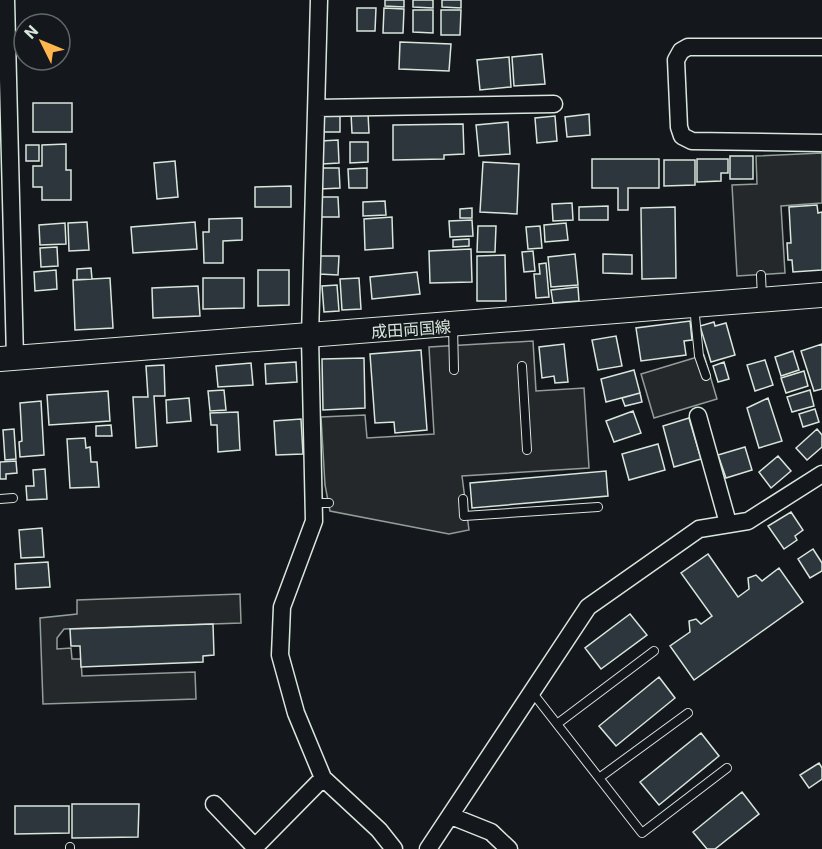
<svg xmlns="http://www.w3.org/2000/svg" width="822" height="849" viewBox="0 0 822 849" font-family="Roboto,'Noto Sans JP',sans-serif">
<style>
.parking{fill:#24282b;stroke:#939e99;stroke-width:1.5}
.building{fill:#2c363c;stroke:#d8e6dc;stroke-width:1.5}
.lines{fill:none;stroke-linecap:round;stroke-linejoin:round}
.lane-casing{stroke:#d8e6dc;stroke-width:10}
.street-casing{stroke:#d8e6dc;stroke-width:19}
.secondary-casing{stroke:#d8e6dc;stroke-width:26}
.lane{stroke:#14181c;stroke-width:8}
.street{stroke:#14181c;stroke-width:16}
.secondary{stroke:#14181c;stroke-width:24}
.labels{text-anchor:middle;stroke-width:4.5;stroke-linejoin:round;paint-order:stroke}
.street-label{font-size:16px;fill:#d8e6dc;stroke:#14181c}
</style>
<rect width="100%" height="100%" fill="#14181c"/>
<path class="parking" d="M822 153V203L781 206 785 273 737 276 732 185 757 184 756 156Z
M533 341 536 391 584 388 589 468 462 476 469 530 449 534 330 511 325 485 321 417 365 415 367 438 434 434 429 347Z
M704 355 717 399 654 418 641 374Z
M240 594 241 623 64 629 57 638V649L71 648 72 659H81L82 676 195 672 196 699 43 704 40 618 77 614V600Z"/>
<path class="building" d="M385 0H404V7L385 6Z
M413 0H433V8L413 7Z
M442 0H461V8L442 7Z
M357 8H376L375 31H357Z
M384 8 404 9 403 33H383Z
M413 10H433V33L413 32Z
M441 10H461L460 35H441Z
M400 42 451 44 449 71 399 69Z
M542 54 545 84 514 86 512 57Z
M509 57 511 87 480 90 477 60Z
M33 103H72V132H33Z
M340 111V132H322V112Z
M351 113H368L369 133H352Z
M589 114 590 135 567 137 565 117Z
M555 116 557 141 537 143 535 118Z
M508 122 510 154 479 156 476 125Z
M463 124 464 154 444 155V159L393 160V125Z
M338 140 339 163 322 164 321 141Z
M350 142H368V162L350 163Z
M66 144V170H71V200H42V187H33V166H42V145Z
M26 145H39V161H26Z
M730 156H753V179H730Z
M592 159H659V188H628V210H618V188H592Z
M697 159H728V173H721V181L697 182Z
M664 160H695V185L664 186Z
M175 161 178 197 157 199 154 163Z
M483 162 519 164 517 214 480 212Z
M319 168H339L340 188 320 189Z
M367 168V188H349L348 169Z
M291 186V207H255V187Z
M319 197H338L339 217H319Z
M385 201 386 215 363 216V202Z
M572 203 573 220 553 221 552 204Z
M817 205 818 213 822 212V270L793 272 792 260H788L787 243H791L789 207Z
M608 206V220H579V207Z
M675 207 676 278 642 279 641 208Z
M472 208V218H460V209Z
M392 217 393 248 365 250 364 219Z
M242 218V240L223 241V263H204L203 232H209V219Z
M472 220 473 236 450 237 449 221Z
M87 222 89 250 69 251 68 223Z
M195 222 197 249 133 253 131 227Z
M65 223 66 244 40 245 39 225Z
M566 223 568 240 545 242 544 225Z
M478 226H496L495 252H477Z
M540 226 542 248 528 249 526 227Z
M469 239V246L453 247V240Z
M57 247 58 266 41 267 40 248Z
M471 249 472 282 430 283 429 251Z
M533 251 535 271 524 272 522 252Z
M575 254 578 285 551 287 548 257Z
M603 254 632 255V274L603 273Z
M505 255 506 301H477V256Z
M319 256H339L338 275 319 274Z
M546 263 549 297 536 298 534 274H540L539 264Z
M91 268 92 279 77 280V269Z
M56 270 57 289 35 291 34 272Z
M258 270H289V305L258 306Z
M417 272 420 294 372 299 370 277Z
M110 278 113 328 75 330 73 280Z
M203 278H244V308L203 309Z
M359 278 361 309 342 310 340 279Z
M337 285 339 311 324 312 322 286Z
M198 286 200 316 153 318 152 288Z
M578 287 579 301 553 303 551 290Z
M690 321 692 340 684 341 686 355 641 361 636 328Z
M714 322 715 326 726 323 735 355 711 362 700 326Z
M616 336 622 366 598 370 592 340Z
M564 344 568 382 555 383 554 376 542 378 539 347Z
M822 344V389L814 391 801 351Z
M421 350 427 430 395 433 394 422 375 423 370 354Z
M793 351 799 370 781 376 775 357Z
M364 358 365 408 323 410 322 359Z
M765 360 773 385 755 391 747 365Z
M296 362 297 382 266 384 265 364Z
M724 362 729 379 718 382 713 366Z
M251 363 253 385 218 387 216 366Z
M164 365 165 396H154L157 446 136 448 133 397H148L146 366Z
M634 370 640 393 606 402 601 379Z
M804 371 808 386 786 393 781 378Z
M224 390 226 410 210 411 208 391Z
M810 390 814 406 792 412 787 397Z
M108 391 110 421 49 425 47 395Z
M640 393 642 402 625 406 622 398Z
M189 398 191 421 167 423 166 400Z
M768 398 782 441 759 448 747 408Z
M41 401 44 455 20 457 19 442 22 441 20 403Z
M815 409 819 422 803 427 799 414Z
M633 411 641 433 614 442 606 421Z
M238 412 240 450 218 452 217 425H211L210 413Z
M689 418 701 459 674 467 663 426Z
M301 419 303 454 276 455 274 421Z
M111 425 112 436H96V426Z
M14 429 16 459 5 460 3 430Z
M817 429 822 435V447L807 460 796 448Z
M85 438 86 448 90 447 91 462H97L99 487 70 488 67 439Z
M658 444 665 470 629 480 622 454Z
M745 447 752 470 726 478 718 455Z
M778 456 791 471 771 488 759 472Z
M16 461 17 473 6 474V479H0V462Z
M45 469 47 499 27 500 26 486H34L33 470Z
M606 471 608 496 472 508 470 483Z
M791 512 803 530 795 536 797 540 784 549 768 526Z
M42 528 44 557 21 558 19 530Z
M813 549 822 563V571L810 578 798 559Z
M708 554 738 597 749 589 748 578 756 575 762 581 779 568 803 602 694 680 670 646 690 632 689 621 696 619 701 624 712 616 681 573Z
M48 562 50 587 16 589 15 564Z
M630 614 647 635 601 669 585 648Z
M213 624 214 655 203 656V662L81 667 80 646H71L70 629Z
M659 677 675 698 616 746 599 726Z
M701 733 719 756 659 805 640 782Z
M819 763 822 768V779L809 788 800 775Z
M742 792 759 814 715 849H707L693 832Z
M72 804H139L138 837 72 838Z
M15 806H69V833L15 834Z"/>
<g class="lines">
<g class="lane-casing">
<path id="lane" d="M761 275 762 298
M694 306 699 356 706 376
M453 326 454 370
M522 366 527 450
M0 499 13 498
M463 499 464 516 598 507
M314 503H329
M532 692 642 833 727 768
M557 724 654 651
M599 778 688 713
M70 847V849"/>
</g>
<g class="street-casing">
<path id="street" d="M6 0 15 358
M319 0 310 337 314 521 282 607 280 655 296 713 323 778 379 830 394 849
M822 47H688L681 51 676 60 679 127 682 136 692 141 822 143
M317 108 554 104
M698 416 728 523
M214 804 255 847
M451 816 491 832 509 849
M253 849 323 778
M428 849 588 607 699 529 748 521 822 474"/>
</g>
<g class="secondary-casing">
<path id="secondary" d="M0 359 822 295"/>
</g>
<use href="#lane" class="lane"/>
<use href="#street" class="street"/>
<use href="#secondary" class="secondary"/>
</g>
<g class="labels">
<g class="street-label">
<text transform="translate(411 329) rotate(-4)" y="6">成田両国線</text>
</g>
</g>
<g transform="translate(42 42) rotate(313)"><circle r="28" fill="#14181c" stroke="#626a69" stroke-width="1.5"/>
<path d="M0-4.5L10 22L0 15L-10 22Z" fill="#ffb74d"/>
<text y="-9" font-size="16" font-weight="bold" text-anchor="middle" fill="#d8e6dc">N</text>
</g>
</svg>
